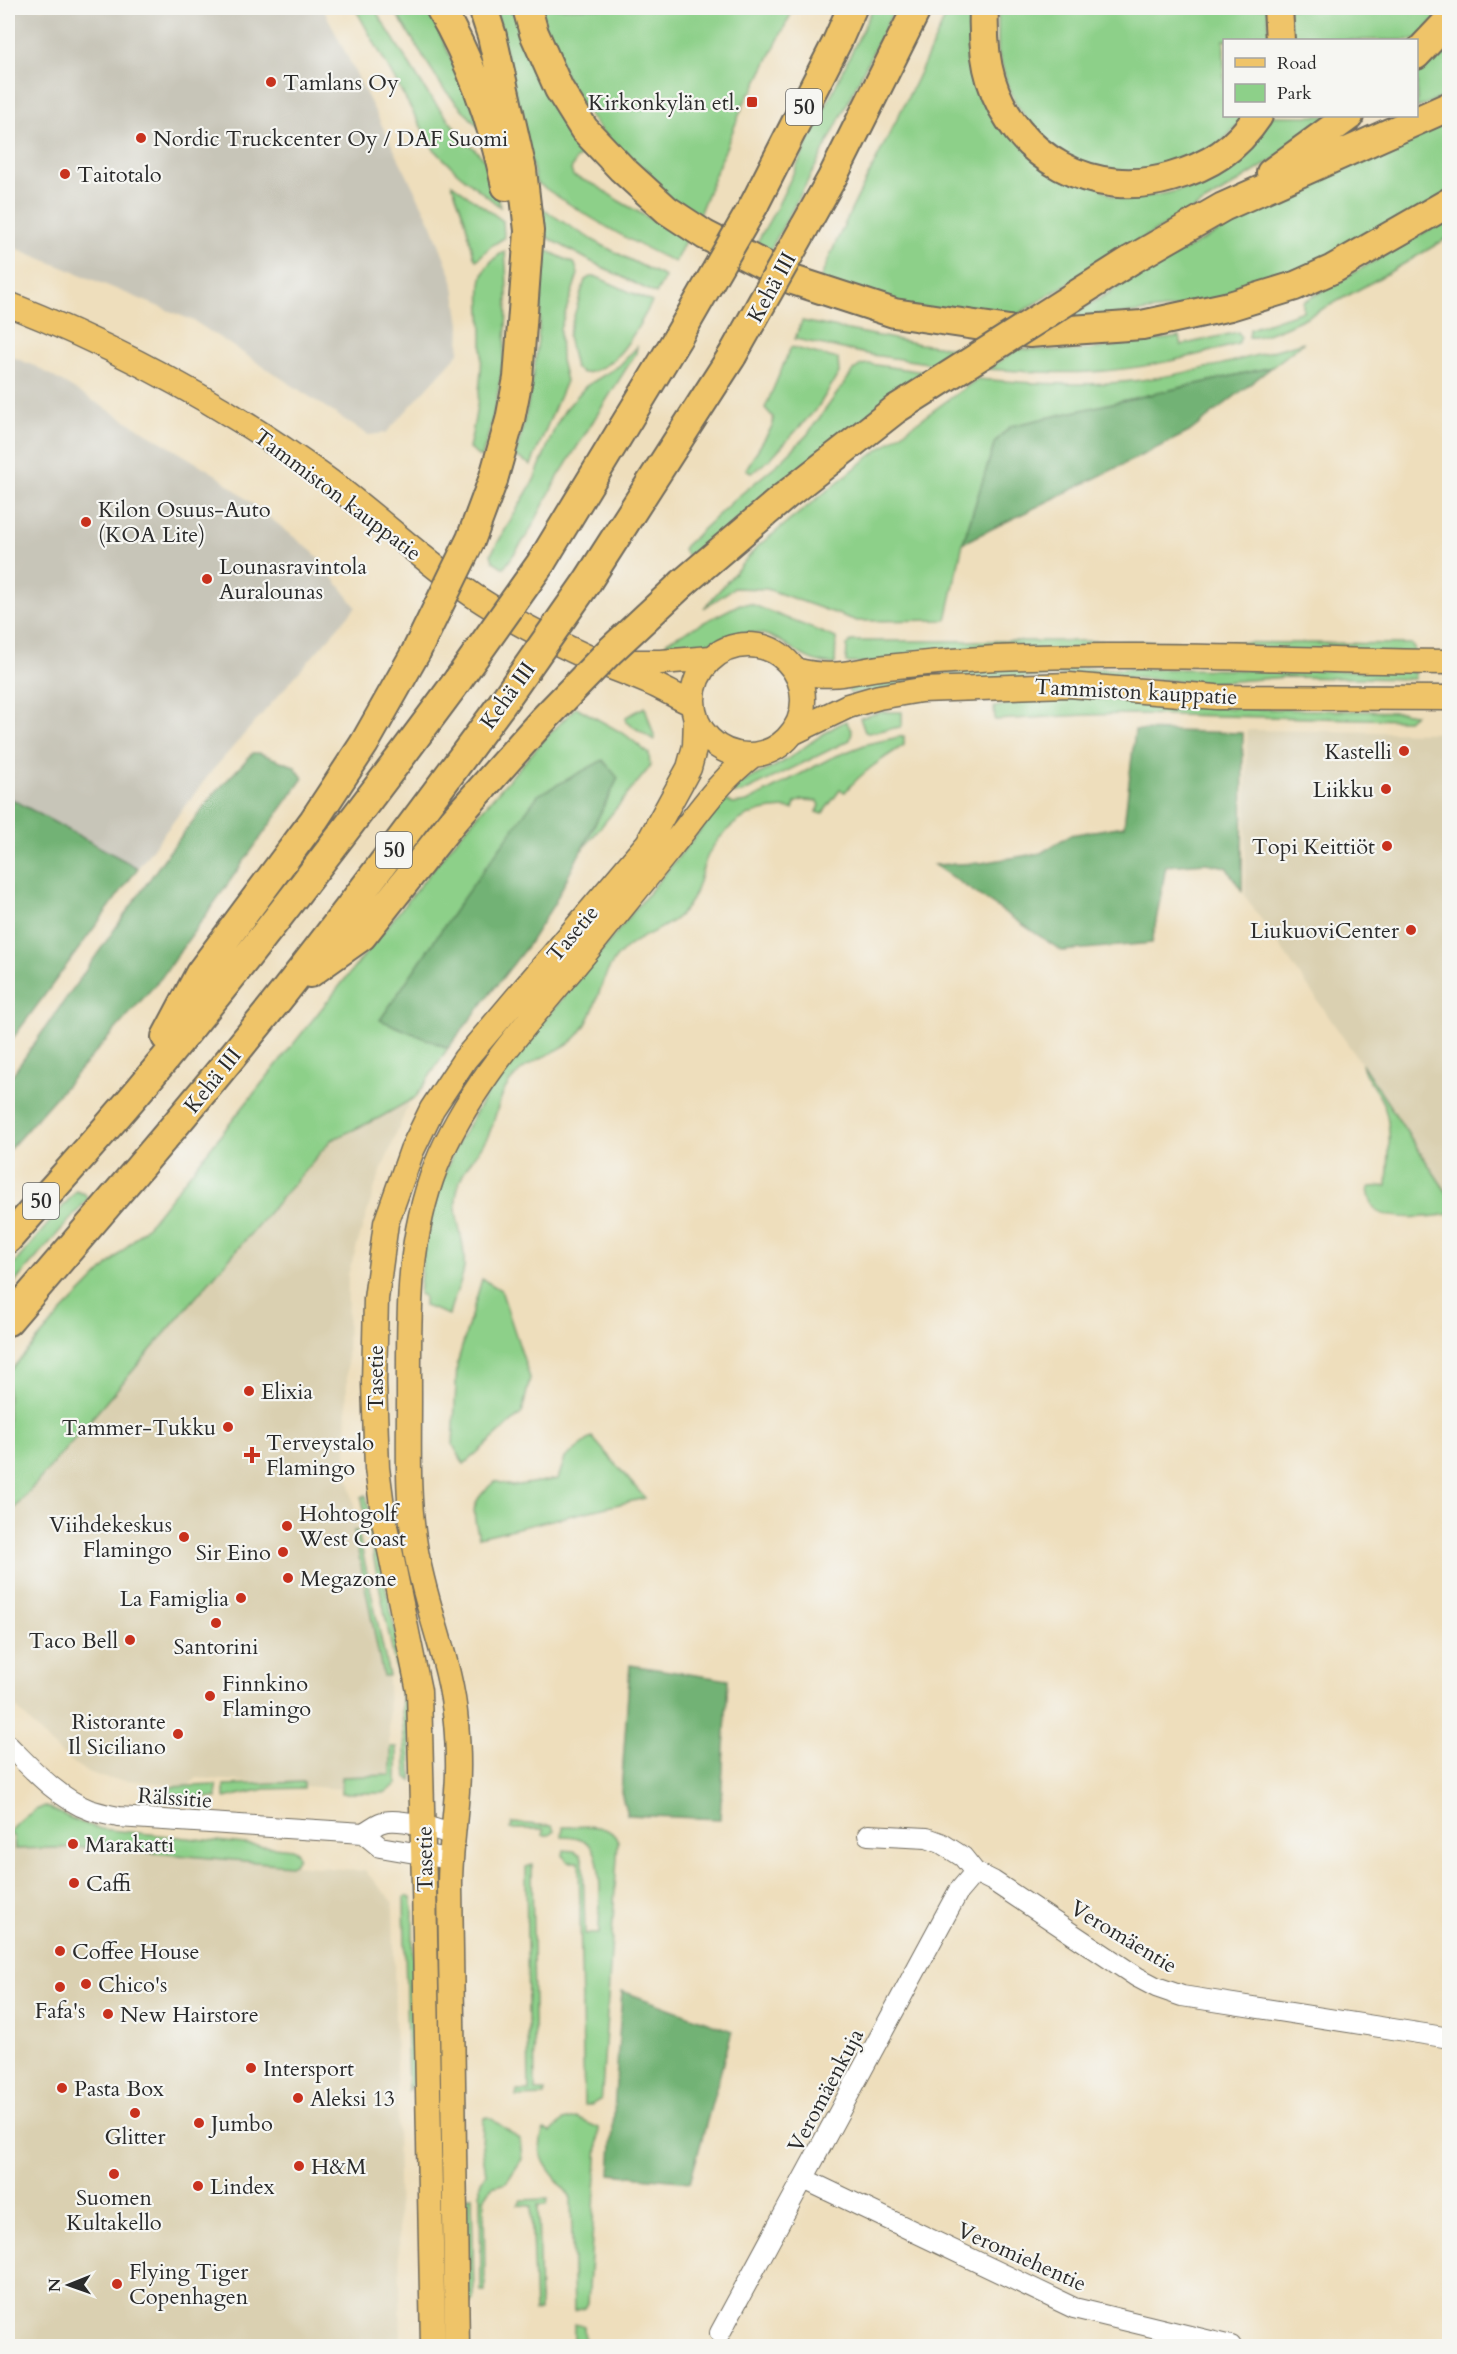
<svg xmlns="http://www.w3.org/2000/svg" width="1457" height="2354" viewBox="0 0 1457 2354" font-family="Cardo,serif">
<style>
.built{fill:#dad0b1}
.industrial{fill:#c7c5b8}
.green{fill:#8dd089;stroke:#5c7e5a;stroke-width:1.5}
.forest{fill:#72b275;stroke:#4e6e50;stroke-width:1.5}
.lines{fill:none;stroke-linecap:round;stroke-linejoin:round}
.minor-casing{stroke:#6f6a5e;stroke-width:22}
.major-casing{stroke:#6f6a5e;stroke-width:27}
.highway-casing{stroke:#6f6a5e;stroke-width:32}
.minor{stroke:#fff;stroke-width:20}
.major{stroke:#efc469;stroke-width:24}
.highway{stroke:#efc469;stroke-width:28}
.highway-bridge-casing{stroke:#6f6a5e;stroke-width:32;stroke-linecap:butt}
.highway-bridge{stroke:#efc469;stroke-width:28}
.poi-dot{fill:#c8321e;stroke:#f6f6f2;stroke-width:2}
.labels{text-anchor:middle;stroke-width:4.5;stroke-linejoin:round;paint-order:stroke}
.shield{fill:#f6f6f2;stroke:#686867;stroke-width:1.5}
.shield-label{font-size:21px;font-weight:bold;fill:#2b2b2b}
.poi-label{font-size:22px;fill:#2b2b2b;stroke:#f6f6f2;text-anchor:start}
.street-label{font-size:22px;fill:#2b2b2b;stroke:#f6f6f2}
</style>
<rect width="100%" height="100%" fill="#f6f6f2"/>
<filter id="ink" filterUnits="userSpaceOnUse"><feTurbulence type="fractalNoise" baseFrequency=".0167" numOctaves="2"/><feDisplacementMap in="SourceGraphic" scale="12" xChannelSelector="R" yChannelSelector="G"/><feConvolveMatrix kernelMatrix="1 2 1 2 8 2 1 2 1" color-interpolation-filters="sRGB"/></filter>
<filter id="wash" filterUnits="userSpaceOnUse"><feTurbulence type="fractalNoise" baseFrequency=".008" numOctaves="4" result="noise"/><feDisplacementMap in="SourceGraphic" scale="24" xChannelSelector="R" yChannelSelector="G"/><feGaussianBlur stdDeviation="1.35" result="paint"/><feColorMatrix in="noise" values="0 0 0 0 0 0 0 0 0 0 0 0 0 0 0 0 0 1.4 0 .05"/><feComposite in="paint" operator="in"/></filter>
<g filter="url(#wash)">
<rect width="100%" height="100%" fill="#eedebc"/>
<path class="built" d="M1247 730 1449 733V1196L1376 1085 1245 896Z
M415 1088 376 1184 348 1275 346 1465 388 1679 390 1772 369 1791 197 1778 188 1786 104 1778 83 1770 56 1749 8 1699V1510L357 1103Z
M8 1832 14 1837 15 1849 86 1847 365 1871 393 1902 401 2346H8Z"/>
<path class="industrial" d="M8 8H323L431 223 453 280 460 324 459 353 386 433 368 435 194 321 8 245Z
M8 355 37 367 215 474 314 553 356 607 211 772 138 868 8 797Z"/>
<path class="green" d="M355 8H374L428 94 459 133 493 168 500 207 458 173 433 148Z
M393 8H429L483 132 443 88Z
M495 8H513L597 162 582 156 576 159 571 170 573 176 597 186 619 201 686 239 675 262C625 240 581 213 536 182Z
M537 8H794L752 92H750L744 103 696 222 632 170 575 97Z
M873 8H895L819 160 765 260 751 253 777 207Z
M949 8H975L997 117 1113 196C1150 199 1189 193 1219 170 1235 159 1256 130 1270 116H1337L1304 140 1219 194 1121 251 1007 321 914 309 819 282C857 188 911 101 949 8Z
M998 8H1267L1270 40H1224V116H1246L1215 149 1135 175 1080 165 1041 139 1016 104 1007 83 998 52Z
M1288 8H1448L1416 40H1291Z
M1449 42V94L1417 108V74Z
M1449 121V192L1404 219 1267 287 1197 305 1061 322 1138 275 1288 194Z
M452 184 503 221 504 238 491 246 478 259 476 260 474 256 465 220Z
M538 205C578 234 621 256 665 277L656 294 592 262 541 234Z
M1449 218V237C1419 255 1275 342 1249 337L1250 329 1303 311V302Z
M542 248 575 264 578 274 560 329 561 360 566 381 531 465 515 456C535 388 543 319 542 248Z
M505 251C511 320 503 390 482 457L478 456 469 448C477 413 482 379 482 343 483 322 478 298 482 278 486 264 494 258 505 251Z
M590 277H597L652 302C637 328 619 370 583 373L575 368 568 336 585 280Z
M802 321 920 344 965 349 941 365 872 355 795 339Z
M1238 332 1241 337 1238 344C1191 357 1139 370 1089 372 1056 374 1021 371 988 369L1018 349 1079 351 1179 337 1181 345Z
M1304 342 1272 367 1011 426 995 442 963 543 946 620 857 621 767 589 734 588 704 608 758 546 869 457 977 379C1028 383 1082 387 1133 381 1192 374 1248 358 1304 342Z
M637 347 636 353 558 477 528 534 504 568 493 561 491 554 534 480 556 425 565 410 586 386 619 366Z
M791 347 838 359 839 373 818 407 770 459 752 473 746 469 773 425V417L765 408Z
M869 364 931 373 737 520 690 558 683 550 685 546 734 500 781 461 807 435 854 370 861 365Z
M740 604H751L836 638 835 664C799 663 790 640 762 634 734 628 714 643 689 651 682 654 674 654 666 656V643L669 640Z
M851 641H1082L1411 644 1414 647 1415 653 846 663 847 646Z
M1009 668 1414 671 1415 679 1286 677 1210 683 1075 674 850 693 847 686 874 679Z
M1076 697 1233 708 1401 712 1415 714 1408 720 1132 714 1085 715 995 720 994 707 1029 700Z
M576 707 626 735 649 754 650 767 582 850 618 778 381 1020 448 1048 416 1097 379 1118 331 1140 8 1516V1373L62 1312 152 1221 461 834 541 743Z
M645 707 655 739 654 740 626 722V717Z
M882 712H902V725L900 727 868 733 865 732 860 718Z
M846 721 852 732 850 740 742 793H731C745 777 765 773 783 762 805 748 822 732 846 721Z
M904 736V745C882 759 862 772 845 792L840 790 822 814 816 812 820 806 818 801 802 800 795 803 793 809C773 806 748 812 733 825 720 836 709 849 704 865 699 880 697 894 687 907 670 930 640 933 621 953 598 975 600 1008 580 1033 566 1050 544 1054 527 1066 496 1088 501 1107 488 1136 481 1150 470 1160 463 1174 445 1212 467 1233 464 1267 462 1285 452 1298 449 1315L424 1306V1296L419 1294 423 1254 438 1191 456 1146 493 1083 725 800 733 804 747 802 831 758 867 744Z
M1362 1064 1449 1196V1214C1433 1217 1392 1221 1377 1211 1371 1206 1369 1196 1368 1189L1370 1187 1387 1186C1388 1161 1393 1130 1384 1106 1379 1091 1364 1079 1362 1064Z
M76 1191 85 1194 88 1199 8 1290V1271Z
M482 1279 501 1290 530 1378 522 1413 464 1464 453 1445 457 1364Z
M592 1437 645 1498 479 1537C471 1506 471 1503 495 1481L512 1486 558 1479 565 1458Z
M366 1495 403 1667 407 1700 412 1781 407 1777 401 1695 362 1499V1497Z
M354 1531H358L389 1676H383Z
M391 1747H397V1784L384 1793H342V1777L391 1775Z
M304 1782V1788L265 1789 224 1798V1785Z
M216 1785 217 1798 168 1795 167 1787Z
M45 1806 79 1822 101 1829 292 1849 297 1852 298 1857 294 1864 290 1865 86 1847 15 1849 14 1837 9 1833C19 1821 30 1811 45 1806Z
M513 1823 552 1826 554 1831 549 1835H543V1829H510Z
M563 1827C581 1827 611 1821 618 1842L602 2092 601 2099 591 2105H584L579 1862H568L563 1855 564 1850 574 1851 581 1855 583 1861 585 1934H599C599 1913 604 1862 591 1846 584 1838 572 1836 562 1836Z
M532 1865 535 2091H545V2096L516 2097 517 2091H529L526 1867Z
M406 1896 411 1898 413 1908V2083L408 2091 404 1898Z
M489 2117 520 2139 522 2159 506 2183 492 2187 484 2199 485 2291H481L480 2183 486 2173 482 2148 483 2122 484 2118Z
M576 2118 599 2128 588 2303 585 2308 574 2311 571 2198C556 2175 531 2161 544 2130L551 2132 563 2121Z
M472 2196 474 2300 469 2305 466 2197Z
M548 2199 547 2205H538L540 2311H535L531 2206 518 2205 521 2200Z
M574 2324 584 2326 585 2346H574Z"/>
<path class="forest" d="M1272 367 1189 432 963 543 995 442 1011 426Z
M1135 730 1243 733 1242 891 1226 867 1206 863 1166 866 1152 943 1062 951 934 865 981 863 1041 853 1070 835 1124 826Z
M253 753H259L294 766 303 778 161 978 8 1151V1081L166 856 213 795Z
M603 760 618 778 554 904 528 945 448 1048 380 1020 464 897 538 795Z
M8 797 138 868 8 1045Z
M630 1665 728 1680 720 1819 627 1815 621 1792Z
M622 1991 732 2031 690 2182 610 2174Z"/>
</g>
<g filter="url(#ink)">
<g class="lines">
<g class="minor-casing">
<path id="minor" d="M8 1745C32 1769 58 1798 90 1810 99 1813 109 1815 118 1817L363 1833C369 1830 375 1825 380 1823 397 1816 436 1829 453 1835
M363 1833 380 1847 450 1859
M868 1835 927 1838 941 1843 963 1857 975 1872 993 1881 1137 1977 1156 1987 1182 1996 1450 2038
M804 2179 1074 2308 1231 2346
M720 2333 958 1892 975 1872"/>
</g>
<g class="major-casing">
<path id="major" d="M8 304C119 348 228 407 325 478 376 515 422 560 474 596 513 622 556 643 598 662 618 670 638 677 657 686 669 692 681 699 693 704
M693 700a55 55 0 1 1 110 0a55 55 0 1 1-110 0Z
M612 662H661L711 658
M798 671C836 680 850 671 887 667 923 663 959 660 996 658 1147 652 1298 661 1450 662
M794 732 848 706 879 697 921 690 1069 685 1216 697 1450 698
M433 2346 424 1885 419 1691 384 1521 377 1468 374 1383 376 1299 386 1223 412 1150 432 1109 465 1059 648 843 689 768 695 746 696 718
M457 2346 450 1885C450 1853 455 1823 457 1791 459 1769 458 1745 456 1722 451 1661 424 1605 415 1545 407 1498 409 1449 409 1401 409 1320 406 1243 436 1166 469 1084 532 1018 587 951 613 918 640 886 666 853 694 819 717 782 753 755"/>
</g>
<g class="highway-casing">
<path id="highway" d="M440 8C472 63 493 124 506 186
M483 8 492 36 522 170 529 231 518 378 510 420 493 480
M527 8 534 33 559 89 584 129 622 169 667 210 705 235 793 280 894 313 1029 333 1142 325 1230 306 1295 286 1333 269 1450 202
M984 8C983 31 984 57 991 80 1015 158 1094 200 1171 177 1210 166 1236 149 1258 116
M1278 8 1280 40
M1416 55 1450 19
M1271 173 1349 116
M754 205 837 42 852 8
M804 228 832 178 917 8
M1131 260 1223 207 1450 106
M541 563 678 337
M587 582 732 356
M683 583 785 496 896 409
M310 973 362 936 453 821 542 721
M166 1037 200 973 314 820 364 744 416 652
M8 1239C52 1189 97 1140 140 1089 251 956 355 819 458 680
M8 1321C101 1212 196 1103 285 991 359 897 430 801 501 705"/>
</g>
<use href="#minor" class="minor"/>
<use href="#major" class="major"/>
<use href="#highway" class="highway"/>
<g class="highway-bridge-casing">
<path id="highway-bridge" d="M678 337 754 205
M732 356 804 228
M896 409 1131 260
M416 652 471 539 493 480
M458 680 541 563
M501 705 587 582
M542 721 609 652 683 583"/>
</g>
<use href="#highway-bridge" class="highway-bridge"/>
</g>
</g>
<g class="poi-dot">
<circle cx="271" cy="82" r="6"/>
<rect x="746" y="96" width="12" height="12" rx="3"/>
<circle cx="141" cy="138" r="6"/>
<circle cx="65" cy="174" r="6"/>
<circle cx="86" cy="522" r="6"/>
<circle cx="207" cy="579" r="6"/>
<circle cx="1404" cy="751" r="6"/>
<circle cx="1386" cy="789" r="6"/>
<circle cx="1387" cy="846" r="6"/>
<circle cx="1411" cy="930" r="6"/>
<circle cx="249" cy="1391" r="6"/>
<circle cx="228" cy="1427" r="6"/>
<path d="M249 1446h6v6h6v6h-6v6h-6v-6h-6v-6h6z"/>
<circle cx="287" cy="1526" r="6"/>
<circle cx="184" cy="1537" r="6"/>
<circle cx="283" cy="1552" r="6"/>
<circle cx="288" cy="1578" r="6"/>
<circle cx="241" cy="1598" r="6"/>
<circle cx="216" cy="1623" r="6"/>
<circle cx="130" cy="1640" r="6"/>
<circle cx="210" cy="1696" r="6"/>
<circle cx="178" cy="1734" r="6"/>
<circle cx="73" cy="1844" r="6"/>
<circle cx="74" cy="1883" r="6"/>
<circle cx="60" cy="1951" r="6"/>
<circle cx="86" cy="1984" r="6"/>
<circle cx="60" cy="1987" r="6"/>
<circle cx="108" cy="2014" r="6"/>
<circle cx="251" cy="2068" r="6"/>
<circle cx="62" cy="2088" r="6"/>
<circle cx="298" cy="2098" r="6"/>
<circle cx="135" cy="2113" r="6"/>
<circle cx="199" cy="2123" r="6"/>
<circle cx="299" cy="2166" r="6"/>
<circle cx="114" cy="2174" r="6"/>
<circle cx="198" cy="2186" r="6"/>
<circle cx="117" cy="2284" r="6"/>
</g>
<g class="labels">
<g class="shield">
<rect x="786" y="89" width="36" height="36" rx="4.5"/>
<rect x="376" y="832" width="36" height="36" rx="4.5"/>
<rect x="23" y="1183" width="36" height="36" rx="4.5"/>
</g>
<g class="shield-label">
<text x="804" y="114">50</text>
<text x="394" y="857">50</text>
<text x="41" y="1208">50</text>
</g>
<g class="poi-label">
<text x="283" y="90">Tamlans Oy</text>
<text x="740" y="110" text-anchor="end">Kirkonkylän etl.</text>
<text x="153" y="146">Nordic Truckcenter Oy / DAF Suomi</text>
<text x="77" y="182">Taitotalo</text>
<text x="98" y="517">Kilon Osuus-Auto<tspan x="98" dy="25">(KOA Lite)</tspan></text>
<text x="219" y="574">Lounasravintola<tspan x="219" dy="25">Auralounas</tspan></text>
<text x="1392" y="759" text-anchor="end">Kastelli</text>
<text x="1374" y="797" text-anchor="end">Liikku</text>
<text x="1375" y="854" text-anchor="end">Topi Keittiöt</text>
<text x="1399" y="938" text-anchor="end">LiukuoviCenter</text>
<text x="261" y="1399">Elixia</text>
<text x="216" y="1435" text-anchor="end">Tammer-Tukku</text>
<text x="266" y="1450">Terveystalo<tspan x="266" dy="25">Flamingo</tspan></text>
<text x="299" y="1521">Hohtogolf<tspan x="299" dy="25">West Coast</tspan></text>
<text x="172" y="1532" text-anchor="end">Viihdekeskus<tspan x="172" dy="25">Flamingo</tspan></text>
<text x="271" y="1560" text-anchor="end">Sir Eino</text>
<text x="300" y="1586">Megazone</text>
<text x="229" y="1606" text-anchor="end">La Famiglia</text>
<text x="118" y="1648" text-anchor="end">Taco Bell</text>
<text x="216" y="1654" text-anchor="middle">Santorini</text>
<text x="222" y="1691">Finnkino<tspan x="222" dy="25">Flamingo</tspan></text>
<text x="166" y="1729" text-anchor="end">Ristorante<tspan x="166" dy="25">Il Siciliano</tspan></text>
<text x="85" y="1852">Marakatti</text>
<text x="86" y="1891">Caffi</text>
<text x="72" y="1959">Coffee House</text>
<text x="98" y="1992">Chico's</text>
<text x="60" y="2018" text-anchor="middle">Fafa's</text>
<text x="120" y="2022">New Hairstore</text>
<text x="263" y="2076">Intersport</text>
<text x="74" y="2096">Pasta Box</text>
<text x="310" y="2106">Aleksi 13</text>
<text x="211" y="2131">Jumbo</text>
<text x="135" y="2144" text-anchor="middle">Glitter</text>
<text x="311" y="2174">H&amp;M</text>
<text x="210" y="2194">Lindex</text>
<text x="114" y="2205" text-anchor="middle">Suomen<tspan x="114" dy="25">Kultakello</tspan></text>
<text x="129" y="2279">Flying Tiger<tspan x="129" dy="25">Copenhagen</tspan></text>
</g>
<g class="street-label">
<text transform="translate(771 287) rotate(-61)" y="8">Kehä III</text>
<text transform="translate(338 494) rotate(37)" y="8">Tammiston kauppatie</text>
<text transform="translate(1136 691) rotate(3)" y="8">Tammiston kauppatie</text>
<text transform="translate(507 695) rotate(-54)" y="8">Kehä III</text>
<text transform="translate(572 933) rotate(-50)" y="8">Tasetie</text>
<text transform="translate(212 1080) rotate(-51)" y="8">Kehä III</text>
<text transform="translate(375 1378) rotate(-90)" y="8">Tasetie</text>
<text transform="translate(175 1797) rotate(4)" y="8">Rälssitie</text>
<text transform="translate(424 1859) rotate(-91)" y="8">Tasetie</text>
<text transform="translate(1124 1936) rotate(31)" y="8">Veromäentie</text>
<text transform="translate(825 2090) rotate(-62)" y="8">Veromäenkuja</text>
<text transform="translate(1022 2256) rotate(24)" y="8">Veromiehentie</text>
</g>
</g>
<rect width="1457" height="2354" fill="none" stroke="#f6f6f2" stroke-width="30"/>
<rect x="1223" y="39" width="195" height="78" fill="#f6f6f2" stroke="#a5a5a2" stroke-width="1.5"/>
<rect x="1235" y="58" width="30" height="9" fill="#efc469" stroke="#a5a5a2" stroke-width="1.5"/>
<text x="1277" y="69" font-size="18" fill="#2b2b2b">Road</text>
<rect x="1235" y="84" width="30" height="18" fill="#8dd089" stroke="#a5a5a2" stroke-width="1.5"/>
<text x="1277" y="99" font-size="18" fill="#2b2b2b">Park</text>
<g transform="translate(69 2285) rotate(269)" stroke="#f6f6f2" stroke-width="4.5" paint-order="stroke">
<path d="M0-4.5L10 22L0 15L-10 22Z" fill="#2b2b2b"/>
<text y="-9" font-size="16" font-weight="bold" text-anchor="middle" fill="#2b2b2b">N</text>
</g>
</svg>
